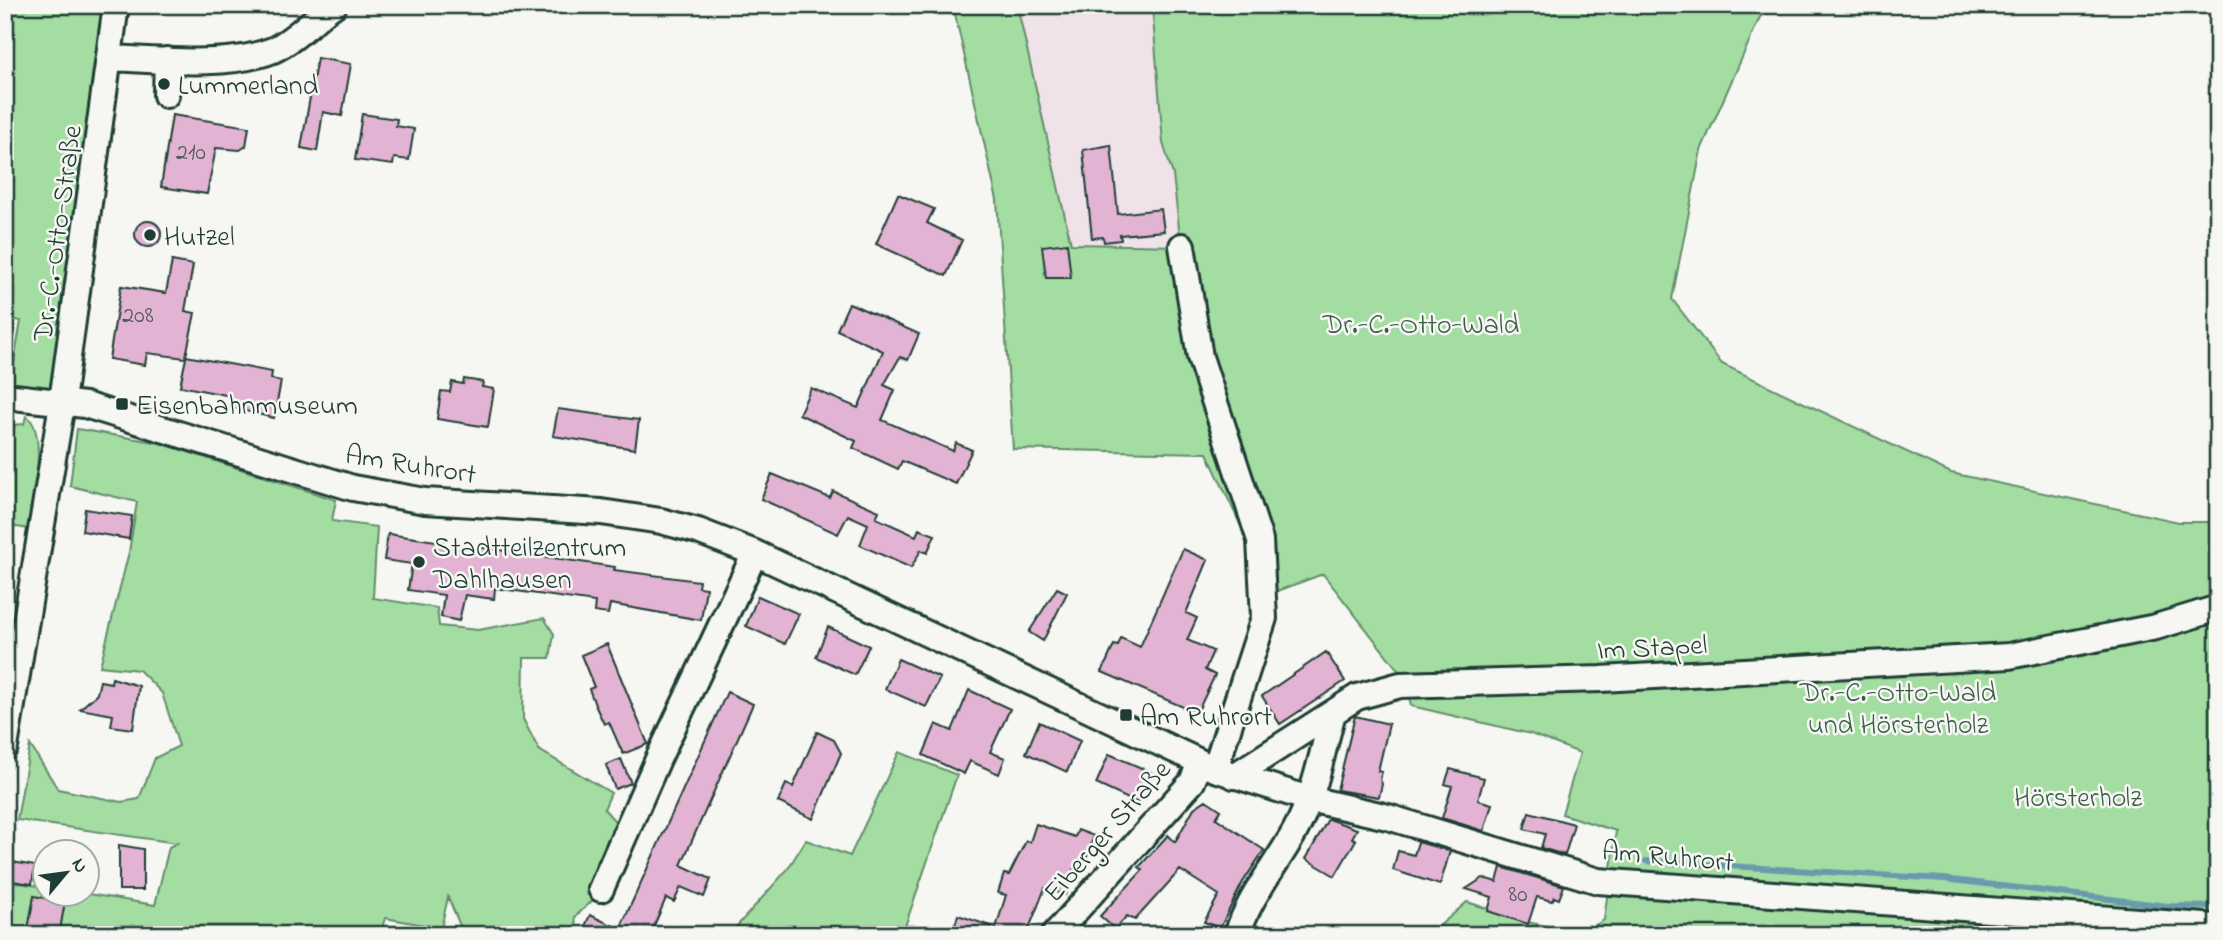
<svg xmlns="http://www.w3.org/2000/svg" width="2223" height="940" viewBox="0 0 2223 940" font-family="'Indie Flower',sans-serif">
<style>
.built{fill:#f0e2e9}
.green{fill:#a4dda2;stroke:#628d6b;stroke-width:2}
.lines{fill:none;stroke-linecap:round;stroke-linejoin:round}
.stream{stroke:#6b9bad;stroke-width:6}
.building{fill:#e3b3d3;stroke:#1f3d34;stroke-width:2}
.minor-casing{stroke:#1f3d34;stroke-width:30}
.minor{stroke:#f6f6f2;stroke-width:24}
.poi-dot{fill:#1f3d34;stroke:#f6f6f2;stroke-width:2.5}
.labels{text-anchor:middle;stroke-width:5;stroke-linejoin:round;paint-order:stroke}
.number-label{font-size:24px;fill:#505a5c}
.poi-label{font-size:28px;fill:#1f3d34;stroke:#f6f6f2;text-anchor:start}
.street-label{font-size:28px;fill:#1f3d34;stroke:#f6f6f2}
.park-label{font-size:28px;fill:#3a5d4a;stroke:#f6f6f2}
</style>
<rect width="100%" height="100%" fill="#f6f6f2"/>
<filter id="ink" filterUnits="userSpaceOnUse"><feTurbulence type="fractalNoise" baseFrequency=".0143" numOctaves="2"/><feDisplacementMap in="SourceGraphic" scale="14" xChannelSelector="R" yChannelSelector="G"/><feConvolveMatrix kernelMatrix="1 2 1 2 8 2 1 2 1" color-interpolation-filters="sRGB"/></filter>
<g filter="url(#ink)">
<path class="built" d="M1017 5H1152L1182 246 1071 244Z"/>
<path class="green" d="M5 5H102L50 391 10 385 21 321 5 318Z
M953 5H1017L1071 244 1181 246 1173 175 1163 143 1152 5H1781L1760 17 1701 150 1672 299 1722 364 1951 473 2179 522H2218V935H1429L1467 902 1532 923 1582 933 1604 920 1616 831 1562 814 1580 753 1531 734 1411 706 1405 679 1323 574 1272 593 1207 453 1013 449 997 200Z
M26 416C49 429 32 505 29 529L11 526 5 567V479L14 425 24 424Z
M77 429 160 443 336 500 332 521 377 527 373 598 437 608 439 626 478 630 544 618 554 634 550 658H524L523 719 539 750 611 793 604 809 622 829 592 901 575 917 577 935H464L448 897 441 928 385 918 380 935 367 932 366 935H5V881L45 887 46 894H88L155 905 169 847 177 843 17 820 30 745 58 789 121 802 139 799 155 758 179 746 162 693 139 670 100 666 129 552 137 502 70 486Z
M899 752 957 775 902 935H829L820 932 819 935H729L787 870 806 840 850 856Z"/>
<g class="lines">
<path class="stream" d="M1646 861 1944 879 2168 906 2218 907"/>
</g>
<path class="building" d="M317 58 351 64 342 116 323 112 317 151 301 148Z
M362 114 397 119 396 126 414 129 409 160 394 158 393 165 355 160Z
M172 115 249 127 246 146 240 150 216 148 207 194 161 187Z
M1111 145 1118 214 1161 209 1164 231 1120 235 1121 240 1104 242 1103 237 1092 238 1083 150Z
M898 194 934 209 927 223 962 240 946 276 876 244Z
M135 234a13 13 0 1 1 26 0a13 13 0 1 1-26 0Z
M1067 243 1071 278H1046L1042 246Z
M172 261 193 265 185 311 195 313 186 356 272 372 271 379 281 381 274 418 229 407 231 396 180 386 186 358 147 353 145 365 109 359 121 286 166 293Z
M849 303 919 334 908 360 900 357 884 385 895 390 882 420 953 451 956 443 972 450 956 484 902 461 898 469 853 448 856 441 799 414 811 388 858 408 883 351 837 330Z
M464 379 483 382 482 387 494 389 488 427 437 419 441 391 450 392 452 382 463 384Z
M558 409 639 420 635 449 553 436Z
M772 474 830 498 833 491 879 511 876 518 916 536 919 529 935 535 927 553 921 550 911 568 860 545 868 524 848 515 838 534 761 499Z
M85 509 132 516 129 539 82 531Z
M388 534 443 542 442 547 477 552 478 547 615 567 614 570 699 581 698 587 706 588 701 620 610 604 608 614 594 612 595 602 495 588 494 599 465 595 459 621 441 617 444 595 408 590 412 564 384 560Z
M1183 549 1208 560 1186 613 1197 618 1187 640 1213 651 1205 670 1215 675 1197 713 1102 672 1114 645 1118 646 1121 638 1140 647Z
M1057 588 1067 593 1043 641 1029 632Z
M758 596 799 614 785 644 746 626Z
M828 627 869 646 855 675 816 657Z
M607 644 648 744 623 754 609 722 604 724 596 707 589 689 594 687 581 655Z
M1326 652 1345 681 1280 724 1262 696Z
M898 659 940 678 926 707 885 689Z
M112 678 139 686 133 729 111 726 113 715 80 709 97 694 100 681 111 683Z
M969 690 1010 709 990 752 1005 758 999 774 970 761 964 774 923 755 936 724 952 731Z
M727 692 753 704 681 865 711 879 704 897 681 887 674 902 666 898 650 935H581L590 915 620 929Z
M1355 716 1389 724 1378 771 1382 772 1380 779 1382 784 1379 797 1337 790Z
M1039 722 1080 741 1067 772 1026 753Z
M817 732 834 740 841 753 813 819 778 802 786 784 793 787Z
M1109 754 1151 772 1137 803 1096 784Z
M621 759 631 783 615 789 606 765Z
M1450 769 1484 778 1478 800 1492 804 1484 831 1442 818 1452 786 1445 784Z
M1206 800 1221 810 1216 818 1264 850 1243 882 1220 928 1204 922 1219 895 1180 870 1135 920 1127 916 1115 929 1100 916 1143 870 1139 867 1168 835 1175 842 1194 808Z
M1529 812 1574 824 1565 855 1541 848 1545 834 1524 829Z
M1328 819 1357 829 1352 838 1356 840 1335 876 1306 859Z
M1036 824 1075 837 1078 830 1094 836 1082 871 1074 868 1065 895 1045 888 1028 931 1021 929 1020 935H952L958 915 996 928 1006 895 998 893 1004 874 1009 875 1026 841 1030 842Z
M1418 842 1450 851 1440 885 1393 870 1398 851 1414 855Z
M119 845 143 849V890H119Z
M7 861 35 866 32 884 5 880Z
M1501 867 1564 886 1559 899 1554 897 1552 901 1537 897 1528 924 1488 911 1492 897 1466 889 1483 878 1497 882Z
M34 896 65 902 59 935H27Z"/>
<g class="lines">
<g class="minor-casing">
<path id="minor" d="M110 58C157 60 228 68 273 50 295 40 314 18 334 5
M166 95 167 60
M1182 246 1200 357 1260 540 1264 618 1215 769
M5 396 85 405 353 488 425 501 601 512 661 521 698 531 755 553 1215 769 1309 799 1388 817 1598 881 2218 927
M5 747 60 416 116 5
M1234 776 1357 697 1400 685 1601 679 2009 656 2156 627 2218 608
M601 889 659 757 755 553
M1054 935 1192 782 1200 763
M1237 935C1249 896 1276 866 1295 831 1315 795 1322 752 1333 713"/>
</g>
<use href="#minor" class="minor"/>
</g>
</g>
<g class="poi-dot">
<circle cx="164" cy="84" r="7"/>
<circle cx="150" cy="235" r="7"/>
<rect x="115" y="397" width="14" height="14" rx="3.5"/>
<circle cx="419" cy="562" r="7"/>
<rect x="1119" y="708" width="14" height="14" rx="3.5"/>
</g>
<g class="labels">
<g class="number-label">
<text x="191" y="159">210</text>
<text x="138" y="322">208</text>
<text x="1518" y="901">80</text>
</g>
<g class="poi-label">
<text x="178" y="94">Lummerland</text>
<text x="164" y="245">Hutzel</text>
<text x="136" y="414">Eisenbahnmuseum</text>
<text x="433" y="556">Stadtteilzentrum<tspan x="433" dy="32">Dahlhausen</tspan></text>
<text x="1140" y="725">Am Ruhrort</text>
</g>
<g class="street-label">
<text transform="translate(56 233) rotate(-82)" y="10">Dr.-C.-Otto-Straße</text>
<text transform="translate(411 463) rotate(9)" y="10">Am Ruhrort</text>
<text transform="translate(1652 646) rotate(-3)" y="10">Im Stapel</text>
<text transform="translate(1106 830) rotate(-49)" y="10">Eiberger Straße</text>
<text transform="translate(1668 855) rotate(5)" y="10">Am Ruhrort</text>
</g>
<g class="park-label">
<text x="1421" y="333">Dr.-C.-Otto-Wald</text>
<text x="1898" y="701">Dr.-C.-Otto-Wald<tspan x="1898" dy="32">und Hörsterholz</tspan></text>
<text x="2078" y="806">Hörsterholz</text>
</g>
</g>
<rect width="2223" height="940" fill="none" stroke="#f6f6f2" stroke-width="28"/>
<rect x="14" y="14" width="2195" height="912" fill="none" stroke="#1f3d34" stroke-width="2.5" filter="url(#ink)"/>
<g transform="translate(66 873) rotate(61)"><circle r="33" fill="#f6f6f2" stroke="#a0aca6" stroke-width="2"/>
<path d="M0-5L12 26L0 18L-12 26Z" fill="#1f3d34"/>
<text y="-10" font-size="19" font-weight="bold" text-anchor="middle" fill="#1f3d34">N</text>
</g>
</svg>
